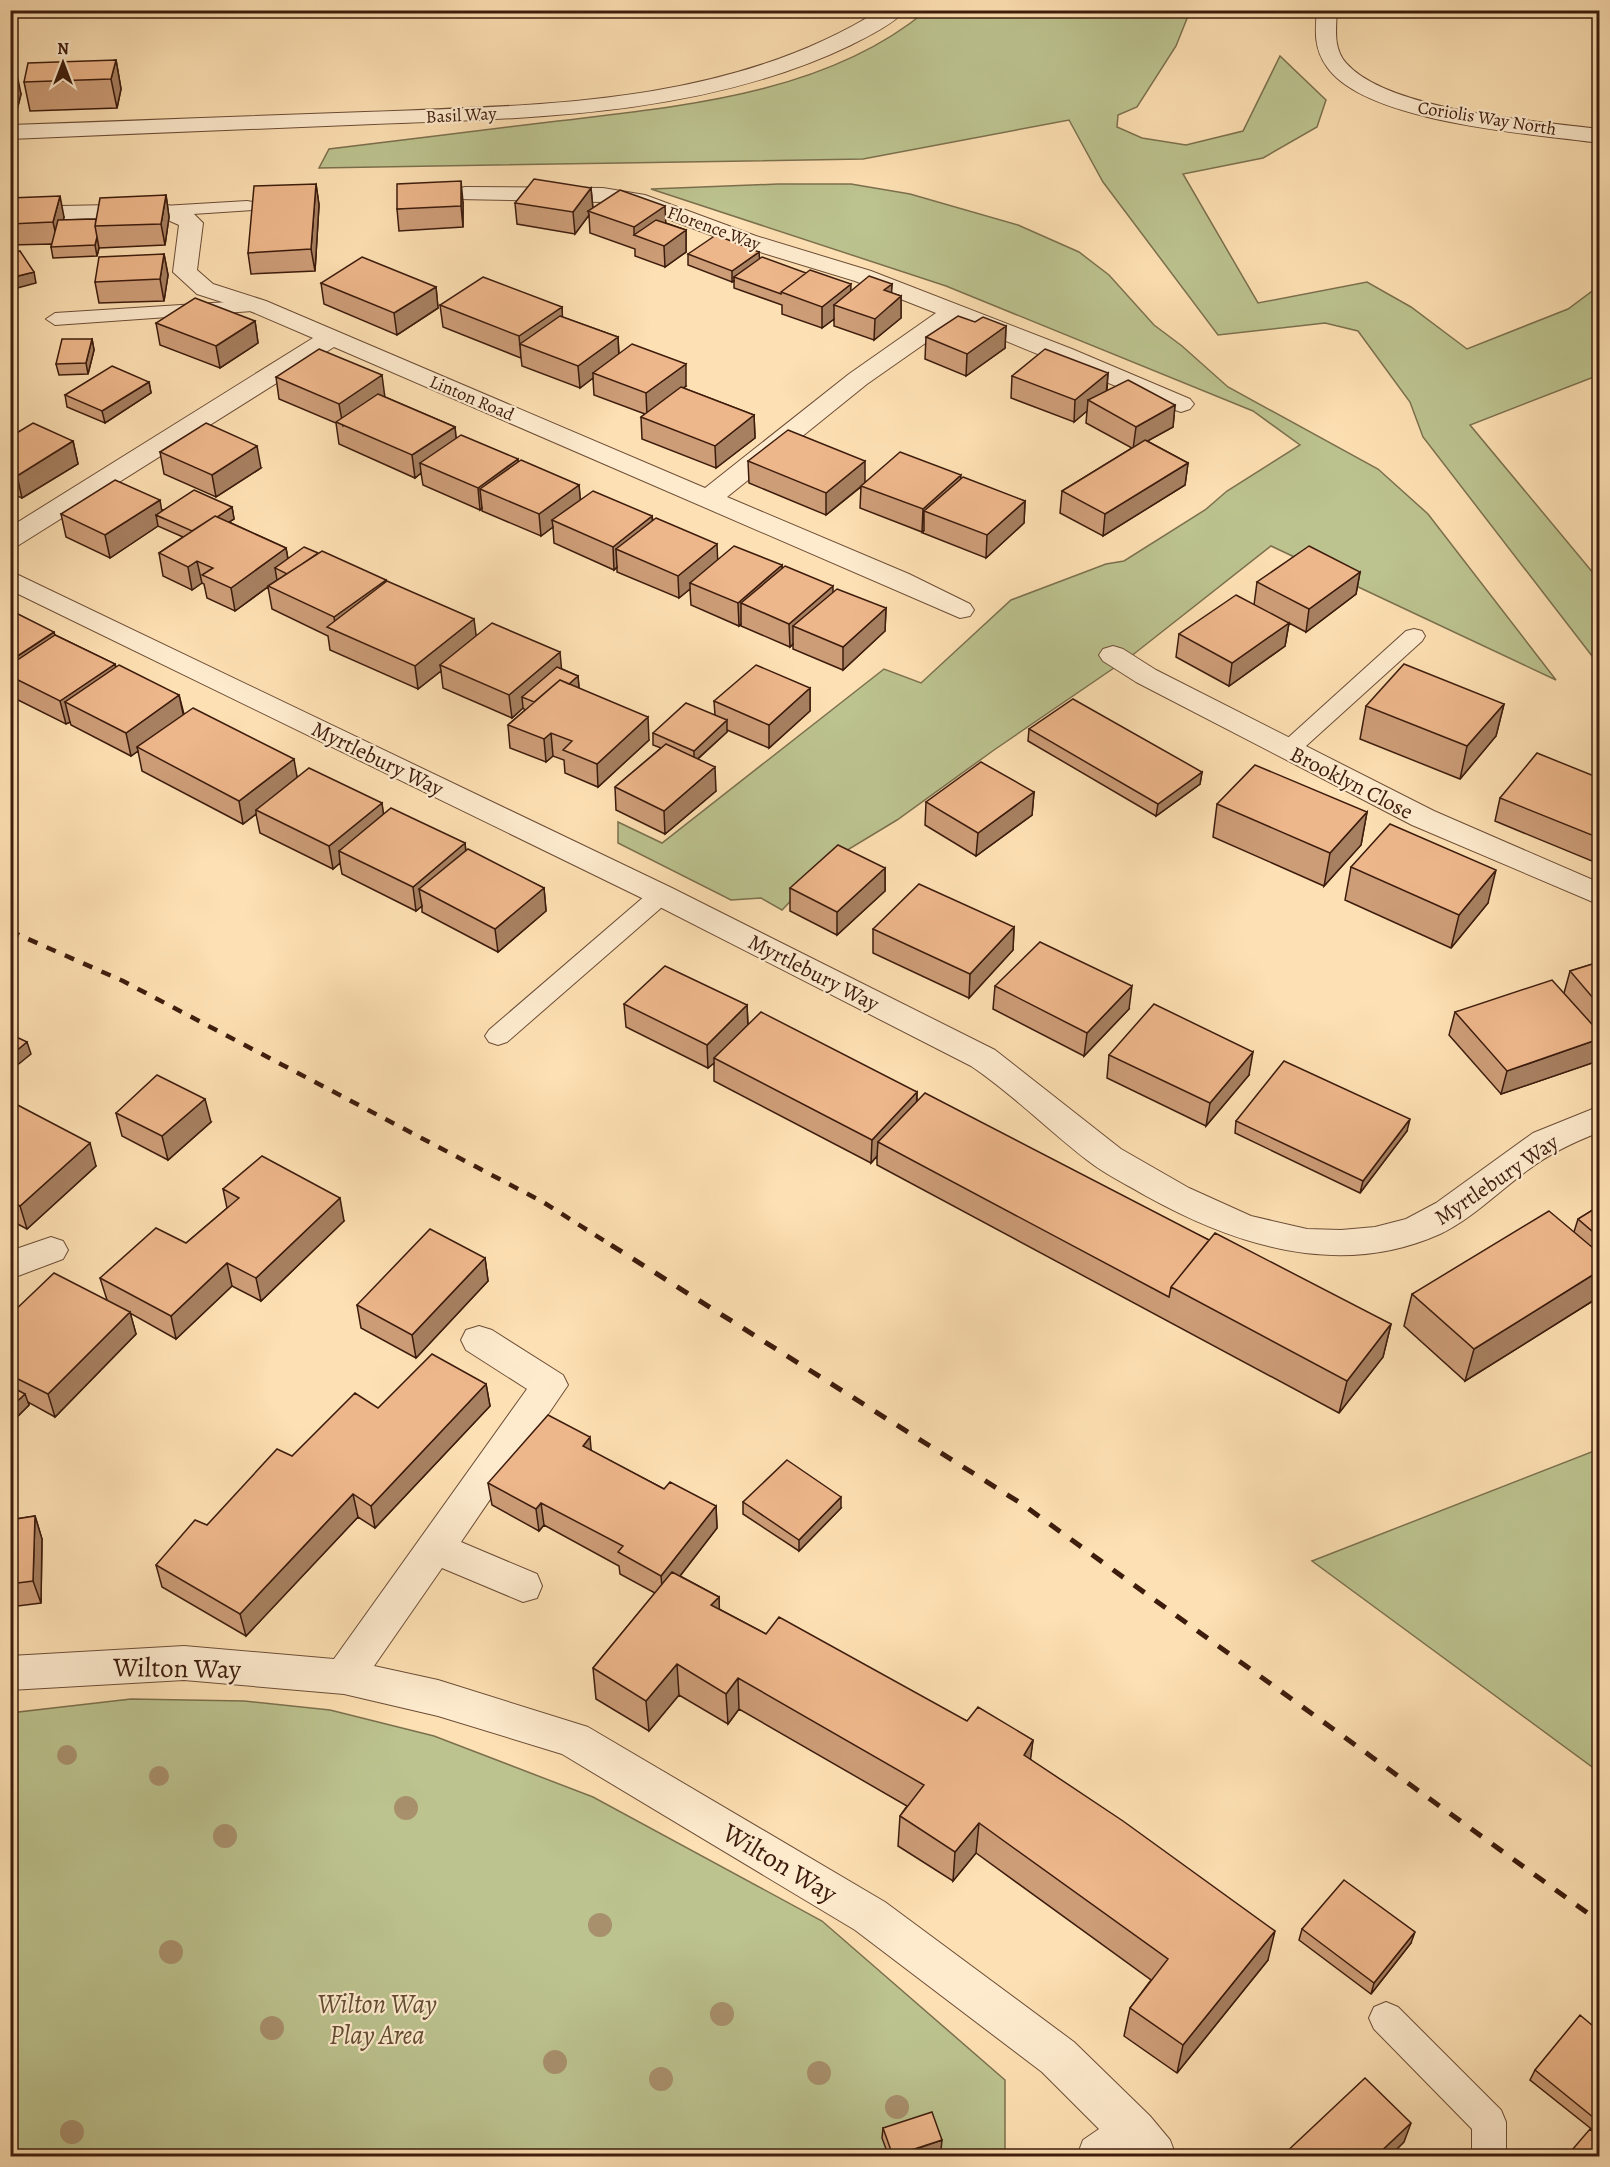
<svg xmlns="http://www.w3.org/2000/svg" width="1610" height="2167" viewBox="0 0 1610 2167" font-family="Alegreya,serif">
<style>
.green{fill:#bcc38f;stroke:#7c704e;stroke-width:1.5}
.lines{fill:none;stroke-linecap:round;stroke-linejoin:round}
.service-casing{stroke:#6d4d36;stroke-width:2}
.minor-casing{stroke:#6d4d36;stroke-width:2}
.service{fill:#feebce;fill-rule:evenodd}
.minor{fill:#feebce;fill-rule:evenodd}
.rail-far1{stroke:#3d1c0d;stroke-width:4.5;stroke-dasharray:10 10;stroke-linecap:butt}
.rail{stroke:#3d1c0d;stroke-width:5;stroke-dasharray:13 13;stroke-linecap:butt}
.tree{fill:#a8906d}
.wall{fill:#cd9d78;stroke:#3d1c0d;stroke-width:1.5}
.shaded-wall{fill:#a78061;stroke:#3d1c0d;stroke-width:1.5}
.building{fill:#eeb78b;stroke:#3d1c0d;stroke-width:1.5}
.labels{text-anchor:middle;stroke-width:4.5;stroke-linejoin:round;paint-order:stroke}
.far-street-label{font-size:18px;fill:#3d1c0d;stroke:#feebce}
.street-label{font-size:22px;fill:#3d1c0d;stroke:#feebce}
.near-street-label{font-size:27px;fill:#3d1c0d;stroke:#feebce}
.near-park-label{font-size:27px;font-style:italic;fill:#634e34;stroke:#feebce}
</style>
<rect width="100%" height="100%" fill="#fde0b3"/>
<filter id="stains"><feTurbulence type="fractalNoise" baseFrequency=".00333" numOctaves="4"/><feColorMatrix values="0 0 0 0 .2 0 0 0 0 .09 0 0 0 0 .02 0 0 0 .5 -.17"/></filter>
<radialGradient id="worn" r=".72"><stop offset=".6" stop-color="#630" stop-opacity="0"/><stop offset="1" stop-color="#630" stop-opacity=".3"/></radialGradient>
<path class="green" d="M926 11H1190L1176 46 1137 107 1118 115 1117 127 1142 138 1186 145 1243 131 1280 56 1326 100 1317 127 1263 158 1183 174 1258 303 1367 282 1411 307 1467 349 1568 309 1599 286V375L1470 425 1599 580V665L1423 437 1410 402 1358 331 1325 323 1218 335 1103 182 1069 120 863 159 319 168 329 149C405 140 482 130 558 121 683 106 826 94 926 11Z
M778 184H851L910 194 1018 225 1079 252 1109 275 1154 325 1182 346 1228 387 1378 469 1428 514 1556 680 1271 546 1130 657 994 750 897 820 829 861 782 910 761 898 731 900 618 843V822L662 843 884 669 921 683 1011 600 1106 564 1124 561 1205 510 1227 491 1300 445 1253 411 946 286 651 189Z
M1599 1449V1772L1312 1561Z
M131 1699 244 1701 330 1710 434 1736 593 1797 822 1921 1005 2080V2156H11L10 1713Z"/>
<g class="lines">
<g class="service-casing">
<path id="service" d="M247 201 253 202 256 206 253 210 163 216 154 211 163 206Z
M258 300 267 306 265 310 55 325 46 319 55 313Z
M1414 629 1422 631 1425 636 1422 641 1296 755H1280L1277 750 1280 745 1406 631Z
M661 887 669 889 673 895 669 901 507 1042 498 1045 489 1042 485 1036 489 1030 653 889Z
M1386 2002 1398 2007 1501 2110 1506 2122V2156H1472V2129L1374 2029 1369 2018 1374 2007Z"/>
</g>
<g class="minor-casing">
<path id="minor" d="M880 10H905C896 23 865 38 851 45 703 116 534 118 374 124 253 129 132 134 10 139V125C129 121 247 116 365 112 539 105 727 106 880 10Z
M1317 10H1337C1336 29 1333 48 1346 63 1388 111 1536 121 1600 129V143C1534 134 1366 123 1327 67 1314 49 1315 32 1317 10Z
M465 187 603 188 645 195 756 236 871 271 1072 349 1190 399 1194 404 1190 409 1181 412 1172 409 957 321 867 384 727 497 909 574 970 604 974 610 970 616 960 618 334 347 19 545 10 547V527L313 338 250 311 197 294 173 272 179 225 163 218 10 221V207L163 204 191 211 203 223 197 270 213 284 266 301 705 488 849 374 936 313 855 281 740 246 633 206 603 202 457 199 454 194 457 189Z
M10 571 672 888 995 1050 1121 1149 1189 1188 1251 1216 1307 1229 1341 1230 1375 1227 1406 1219 1436 1203 1533 1133 1600 1106V1132C1574 1142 1550 1153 1528 1170 1499 1191 1472 1219 1440 1234 1340 1279 1236 1246 1146 1196 1128 1185 1108 1176 1091 1163 1050 1132 1014 1095 971 1066L650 902 10 590Z
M1113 646 1123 649 1156 670 1434 811 1600 883V905L1412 825 1136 682 1103 661 1099 655 1103 649Z
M51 1237 63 1241 68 1250 63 1259 10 1279V1251Z
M479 1326 492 1330 563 1375 568 1385 461 1542 537 1574 542 1586 537 1598 523 1602 442 1568 374 1666 438 1680 588 1727 885 1902 1074 2042 1150 2116 1170 2140 1176 2156H1077L1083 2140 1099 2129 1042 2072 855 1930 562 1754 438 1716 344 1694 184 1680 10 1690V1656L184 1646 334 1659 527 1389 466 1350 461 1340 466 1330Z"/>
</g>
<use href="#service" class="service"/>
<use href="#minor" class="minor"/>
<path class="rail-far1" d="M10 931 123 981 543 1202 614 1247"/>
<path class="rail" d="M611 1245 1022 1504 1600 1922"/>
</g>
<g class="tree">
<circle cx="67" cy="1755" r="10"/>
<circle cx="159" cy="1776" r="10"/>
<circle cx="406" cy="1808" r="12"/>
<circle cx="225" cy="1836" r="12"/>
<circle cx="600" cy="1925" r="12"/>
<circle cx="171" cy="1952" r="12"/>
<circle cx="722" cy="2014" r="12"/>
<circle cx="272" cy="2028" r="12"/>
<circle cx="555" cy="2062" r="12"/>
<circle cx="819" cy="2073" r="12"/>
<circle cx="661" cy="2079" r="12"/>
<circle cx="897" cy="2107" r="12"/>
<circle cx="72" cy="2132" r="12"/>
</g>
<path class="wall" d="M116 60 121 89 117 108 30 111 24 82Z
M10 65 21 94 16 114H10Z
M316 184 319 205 315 271 251 274 248 253Z
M591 188 593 209 666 223 686 230V252L665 267 635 256V249L590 233 589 215 575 234 517 224 515 203Z
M166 195 169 217 165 245 99 248 97 256 53 258 51 247 52 244 10 245V198L64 217 63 220 96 219Z
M463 202V227L399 231 397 209Z
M164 254 168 275 164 301 99 303 95 282Z
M688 254 759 259 851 291 892 284 891 293 901 296V318L874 340 834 326V319L822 328 782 314V305L734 288V281L732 282 688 265Z
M321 283 436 287 438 308 397 335 324 304Z
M440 305 562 307V317L618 337 619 354 686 386 683 388 754 415 755 438 716 468 642 439 641 417 645 414 594 395 593 378 580 388 522 366 521 358 443 327Z
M255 321 258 343 220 368 160 345 156 323Z
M1006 326 1005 348 966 376 925 359 926 337Z
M92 339 94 350 88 374 59 375 56 364Z
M1108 373 1107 391 1175 405 1173 427 1147 441 1188 463 1185 485 1103 536 1060 513 1062 491 1132 448 1086 423 1087 411 1074 422 1011 398 1012 376Z
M276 377 385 397 455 427 456 438 579 485 580 500 652 516 653 521 717 560 782 565V569L833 592 886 608 885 631 843 670 793 649V644L790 647 741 626V624L739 626 691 605 690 589 679 598 617 572V567L614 570 554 543 553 527 541 536 482 511V508L480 510 423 485 421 473 415 478 339 444 336 423 279 399Z
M149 382 151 393 105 423 67 407 65 395Z
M10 437 73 441 78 464 22 498 10 493Z
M160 452 261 468 216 497 164 474Z
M748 461 865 482 960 480 1025 501 1024 523 986 558 923 533 924 530 922 532 860 508 861 487 826 515 749 483Z
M232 507 234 519 229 522 286 548 288 559 386 580V582L476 635 562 669 578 676 579 688 649 740 598 787 565 773 564 760 553 756 546 762 510 748 508 725 525 710 523 708 512 718 443 688 441 671 418 689 330 650 328 636 272 609 268 587 235 611 207 598 204 584 202 583 192 590 163 576 159 553 183 537 158 526 110 558 66 537 61 514Z
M1360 572 1356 594 1306 632 1289 623 1285 646 1229 686 1176 657 1179 634 1254 605 1257 582Z
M10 610 55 635 115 664 116 667 179 695 184 714 298 777 382 803 383 814 465 843 466 852 544 888 546 911 498 952 422 912V906L416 911 342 874 340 863 333 869 260 833 256 814 243 824 142 771 138 751 131 756 71 725 70 722 66 724 10 696Z
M810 688V711L769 748 727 730V732L698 759 716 791 665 834 616 810 615 787 661 748 653 745V733L715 715 714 701Z
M1504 704 1496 736 1460 779 1360 739 1366 706Z
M1029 729 1202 772 1200 784 1156 816 1028 741Z
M1599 778V864L1495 821 1500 798Z
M1034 792 1032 815 976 856 925 825 926 802Z
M1217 804 1367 812 1361 845 1324 886 1213 837Z
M1351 867 1488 903 1451 948 1345 900Z
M885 868V891L837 935 790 911V888Z
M1014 927 1013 950 969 998 873 953V929Z
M1599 962V1055L1598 1061 1501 1094 1449 1035 1455 1012 1564 993 1570 971Z
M995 986 1129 1009 1084 1056 993 1009Z
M624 1004 747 1005 748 1025 917 1092V1102L1209 1240 1391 1324 1383 1357 1339 1413 877 1165V1156L871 1163 714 1081V1063L708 1068 626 1027Z
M1109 1055 1249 1075 1206 1126 1107 1078Z
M10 1101 96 1166 27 1229 10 1220Z
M116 1113 211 1122 168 1160 122 1136Z
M1236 1121 1407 1131 1360 1193 1235 1133Z
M223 1189 344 1221 261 1301 232 1286 176 1339 130 1313 136 1334 55 1417 28 1402 29 1405 10 1424V1315L107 1300 100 1278 186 1243 227 1208Z
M1599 1206V1297L1465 1381 1404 1326 1412 1294 1574 1232 1578 1219Z
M485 1258 488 1281 416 1358 361 1328 357 1305Z
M486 1384 490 1406 375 1528 358 1517 246 1636 162 1587 156 1565 207 1525 292 1456 378 1408Z
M591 1451 664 1489 716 1506 717 1528 680 1576 719 1597V1609L766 1634 967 1721 1033 1740 1030 1759 1268 1960 1177 2073 1124 2036 1130 2008 1151 1980 976 1853 953 1881 898 1846 900 1816 907 1806 739 1709 728 1724 679 1695 649 1731 596 1699 593 1668 655 1593 620 1574 619 1566 544 1525 539 1531 492 1505 488 1483Z
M743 1502 841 1508 799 1551 743 1514Z
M35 1516 42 1539 41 1603 10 1607V1520Z
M1302 1929 1411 1943 1371 1994 1299 1940Z
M1599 2031V2135L1530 2080 1535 2070Z
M883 2128 941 2150 920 2157H889L882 2138Z"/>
<path class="shaded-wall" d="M10 10H17L12 29 10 21Z
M116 60 121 89 117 108 111 79Z
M15 65 21 94 16 114 10 89V81Z
M461 181 463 202V227L461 206Z
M316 184 319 205 315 271 311 249Z
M591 188 593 210 588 211 589 215 575 234 573 212Z
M166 195 169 217 165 245 161 224Z
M60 196 64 217 58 244 53 222Z
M665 206 666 227 634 235V227Z
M686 230V252L665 267 664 246Z
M97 237 99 248 97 256 95 245Z
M759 252 760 263 734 277V281L732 282V271Z
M164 254 168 275 164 301 160 279Z
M34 272 36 283 10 290V278Z
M851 284 850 305H834V319L822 328V307Z
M892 284 891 305 901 296V318L874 340 875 319 884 290Z
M436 287 438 308 397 335 394 313Z
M562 307 563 329 520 344 521 358 519 336Z
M255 321 258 343 220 368 216 346Z
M1006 326 1005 348 966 376 967 354Z
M618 337 619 359 593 373V378L580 388 578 366Z
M92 339 94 350 88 374 86 363Z
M686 364V386L647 415 646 393Z
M1108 373 1106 395 1088 400 1087 411 1074 422 1075 400Z
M382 375 385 398 343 426 339 404Z
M10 377H12L15 388 10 389Z
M149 382 151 393 105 423 102 411Z
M1175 405 1173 427 1133 449 1136 427Z
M754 415 755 438 716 468 715 446Z
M455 427 457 449 420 463 421 473 415 478 412 455Z
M73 441 78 464 22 498 17 476Z
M257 446 261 468 216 497 212 475Z
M518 459 520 481 480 489 482 508 480 510 478 488Z
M865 461V483L826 515V493Z
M1188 463 1185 485 1103 536 1105 514Z
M961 475 959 498 924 511V530L922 532 923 509Z
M579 485 581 507 552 520 553 527 541 536 539 514Z
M160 500 163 518 156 515 158 526 110 558 105 535Z
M1025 501 1024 523 986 558 987 535Z
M232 507 234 519 197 543 195 532Z
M652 516 653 539 616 549 617 567 614 570 613 547Z
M717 544 718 567 690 583V589L679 598 678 576Z
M286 548 290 571 275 568 277 580 235 611 231 588Z
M197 561 202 583 192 590 188 567Z
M782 565V588L741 603V624L739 626 738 603Z
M1360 572 1356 594 1306 632 1309 609Z
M386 580 389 603 336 631 334 617Z
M833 586V609L793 626V644L790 647 789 624Z
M886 608 885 631 843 670V647Z
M474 619 477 642 440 665 441 671 418 689 415 666Z
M1289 623 1285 646 1229 686 1232 663Z
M54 632 60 655 10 676V661Z
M560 652 562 674 522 697 523 708 512 718 509 695Z
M115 664 120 687 65 702 70 722 66 724 60 701Z
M578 676 579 688 543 706Z
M810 688V711L769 748V725Z
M179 695 184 718 137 747 138 751 131 756 126 733Z
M1504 704 1496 736 1460 779 1467 746Z
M648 717 649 740 598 787 597 764Z
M727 720V732L694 762V751Z
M551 733 553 756 546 762 544 739Z
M294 759 298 782 256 810V814L243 824 239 801Z
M715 767 716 791 665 834 664 811Z
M1202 772 1200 784 1156 816 1158 804Z
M1034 792 1032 815 976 856 978 833Z
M382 803 385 826 339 851 340 863 333 869 329 846Z
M1367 812 1361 845 1324 886 1330 853Z
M465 843 467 866 419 889 422 906 416 911 413 887Z
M885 868V891L837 935V912Z
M1496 870 1488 903 1451 948 1459 915Z
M544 888 546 911 498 952 495 929Z
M1014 927 1013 950 969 998 970 974Z
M1132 986 1129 1009 1084 1056 1087 1033Z
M747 1005 748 1028 714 1058V1063L708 1068 707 1045Z
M1599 1039V1055L1598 1061 1501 1094 1507 1071Z
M27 1042 31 1054 10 1071V1056Z
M1253 1052 1249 1075 1206 1126 1210 1103Z
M917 1092 916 1115 878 1142 877 1156 871 1163 872 1140Z
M205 1099 211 1122 168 1160 162 1136Z
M1410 1119 1407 1131 1360 1193 1363 1181Z
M90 1143 96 1166 27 1229 20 1206Z
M340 1198 344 1221 261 1301 256 1278Z
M485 1258 488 1281 416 1358 412 1335Z
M227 1263 232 1286 176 1339 171 1316Z
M1599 1271V1297L1465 1381 1474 1349Z
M130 1312 136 1334 55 1417 48 1394Z
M1391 1324 1383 1357 1339 1413 1347 1381Z
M486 1384 490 1406 375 1528 371 1506Z
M25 1394 29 1405 10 1424V1408Z
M590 1437 592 1460 583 1446Z
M353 1494 358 1517 246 1636 240 1614Z
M841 1497V1508L799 1551V1540Z
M541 1503 544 1525 539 1531 536 1509Z
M716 1506 717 1528 663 1598 661 1576Z
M35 1516 42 1539 41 1603 33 1581Z
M719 1597 720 1628 711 1605Z
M677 1664 679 1695 649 1731 646 1701Z
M738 1678 739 1709 728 1724 726 1694Z
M1033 1740 1029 1771 1024 1755Z
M979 1823 976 1853 953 1881 955 1852Z
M1275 1931 1268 1960 1177 2073 1183 2045Z
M1415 1932 1411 1943 1371 1994 1374 1983Z
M1411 2123 1404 2142 1389 2157H1375Z
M942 2140 941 2150 920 2157H893Z"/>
<path class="building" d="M116 60 111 79 24 82 28 63Z
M10 65H15L10 81Z
M534 179 591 188 573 212 515 203Z
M461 181V206L397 209V184Z
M316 184 311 249 248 253 254 186Z
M620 190 665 206 634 227 588 211Z
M166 195 161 224 95 226 100 198Z
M60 196 53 222 10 224V198Z
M96 219 95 226 97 237 95 245 51 247 58 220Z
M656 220 686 230 664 246 634 235Z
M716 235 759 252 732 271 688 254Z
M20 251 34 272 10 278V254Z
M164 254 160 279 95 282 99 257Z
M362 257 436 287 394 313 321 283Z
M762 257 806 273 781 292V294L734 277Z
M810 270 851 284 822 307 781 292Z
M869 276 892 284 884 290 901 296 875 319 834 305Z
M483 277 562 307 519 336 440 305Z
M195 298 255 321 216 346 156 323Z
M560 316 618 337 578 366 520 344Z
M958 316 975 322 983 317 1006 326 967 354 926 337Z
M62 339H92L86 363 56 364Z
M632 344 686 364 646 393 593 373Z
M319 349 382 375 339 404 276 377Z
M1045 349 1108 373 1075 400 1012 376Z
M112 366 149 382 102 411 65 395Z
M1128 380 1175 405 1136 427 1088 400Z
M681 387 754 415 715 446 641 417Z
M378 394 455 427 412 455 336 422Z
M33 423 73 441 17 476 10 473V437Z
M206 423 257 446 212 475 160 452Z
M788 430 865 461 826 493 748 461Z
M461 435 518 459 478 488 420 463Z
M1145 440 1188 463 1105 514 1062 491Z
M900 452 961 475 923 509 861 486Z
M521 460 579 485 539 514 480 489Z
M963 477 1025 501 987 535 924 511Z
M115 480 160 500 105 535 61 514Z
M194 490 232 507 217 517 215 516 192 531 156 515Z
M593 491 652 516 613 547 552 520Z
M215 516 286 548 231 588 202 575 213 568 197 561 188 567 159 553Z
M656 518 717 544 678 576 616 549Z
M734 546 782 565 738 603 690 583Z
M1309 546 1360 572 1309 609 1257 582Z
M304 547 318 553 287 574 275 568Z
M322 551 386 580 334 617 268 586Z
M785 566 833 586 789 624 741 603Z
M387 581 474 619 415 666 327 627Z
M837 589 886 608 843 647 793 626Z
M1236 595 1289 623 1232 663 1179 634Z
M10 610 54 632 10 661Z
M492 623 560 652 509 695 440 665Z
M55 635 115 664 60 701 10 676V665Z
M1404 664 1504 704 1467 746 1366 706Z
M119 665 179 695 126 733 65 702Z
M756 665 810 688 769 725 714 701Z
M557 667 578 676 569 684 560 680 534 702 522 697Z
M560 680 648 717 597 764 563 750 572 741 551 733 544 739 508 725Z
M1073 699 1202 772 1158 804 1029 729Z
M686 703 727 720 694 751 653 733Z
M193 708 294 759 239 801 137 747Z
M666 744 715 767 664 811 615 787Z
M1537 753 1599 778V838L1500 798Z
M981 762 1034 792 978 833 926 802Z
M1255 765 1367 812 1330 853 1217 804Z
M309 768 382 803 329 846 256 810Z
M391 808 465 843 413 887 339 851Z
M1390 824 1496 870 1459 915 1351 867Z
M838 845 885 868 837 912 790 888Z
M468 849 544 888 495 929 419 889Z
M919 884 1014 927 970 974 873 929Z
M1040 942 1132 986 1087 1033 995 986Z
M1599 962V1005L1570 971Z
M665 966 747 1005 707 1045 624 1004Z
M1552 980 1599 1032V1039L1507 1071 1455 1012Z
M1154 1004 1253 1052 1210 1103 1109 1055Z
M761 1012 917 1092 872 1140 714 1058Z
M10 1034 27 1042 10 1056Z
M1284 1061 1410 1119 1363 1181 1236 1121Z
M157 1075 205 1099 162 1136 116 1113Z
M925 1093 1209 1240 1171 1287 1169 1297 878 1142Z
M10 1101 90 1143 20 1206 10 1201Z
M262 1156 340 1198 256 1278 227 1263 171 1316 100 1278 156 1228 186 1243 239 1198 223 1189Z
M1599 1206V1237L1578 1219Z
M1549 1211 1599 1253V1271L1474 1349 1412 1294Z
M430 1229 485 1258 412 1335 357 1305Z
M1215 1233 1391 1324 1347 1381 1171 1287Z
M54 1273 130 1312 48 1394 10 1375V1315Z
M432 1354 486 1384 371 1506 353 1494 240 1614 156 1565 195 1520 207 1525 277 1449 292 1456 355 1393 378 1408Z
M10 1386 25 1394 10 1408Z
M548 1415 590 1437 583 1446 664 1489 670 1482 716 1506 661 1576 618 1552 623 1546 541 1503 536 1509 488 1483Z
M787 1460 841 1497 799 1540 743 1502Z
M35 1516 33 1581 10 1584V1520Z
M672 1572 719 1597 711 1605 766 1634 779 1617 967 1721 978 1707 1033 1740 1024 1755 1123 1821 1275 1931 1183 2045 1130 2008 1168 1959 979 1823 955 1852 900 1816 924 1785 738 1678 726 1694 677 1664 646 1701 593 1668Z
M1344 1880 1415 1932 1374 1983 1302 1929Z
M1580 2015 1599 2031V2122L1535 2070Z
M1365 2078 1411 2123 1375 2157H1281Z
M932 2112 942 2140 893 2156 883 2128Z
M1590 2129 1599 2137V2157H1566Z"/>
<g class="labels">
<g class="far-street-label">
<text transform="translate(461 115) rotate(-3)" y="6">Basil Way</text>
<text transform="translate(1487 118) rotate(9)" y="6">Coriolis Way North</text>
<text transform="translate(714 228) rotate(20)" y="6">Florence Way</text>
<text transform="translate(472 398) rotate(23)" y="6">Linton Road</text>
</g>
<g class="street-label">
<text transform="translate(378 758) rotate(26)" y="8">Myrtlebury Way</text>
<text transform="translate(1352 782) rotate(27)" y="8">Brooklyn Close</text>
<text transform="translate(814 972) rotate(27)" y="8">Myrtlebury Way</text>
<text transform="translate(1496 1179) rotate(-34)" y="8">Myrtlebury Way</text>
</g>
<g class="near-street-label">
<text transform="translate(177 1668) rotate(1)" y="9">Wilton Way</text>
<text transform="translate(780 1863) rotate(31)" y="9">Wilton Way</text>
</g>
<g class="near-park-label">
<text x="377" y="2013">Wilton Way<tspan x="377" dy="31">Play Area</tspan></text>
</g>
</g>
<rect width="1610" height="2167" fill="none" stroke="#fde0b3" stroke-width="36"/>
<rect x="12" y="12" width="1586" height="2143" fill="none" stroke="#3d1c0d" stroke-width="3"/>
<rect x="18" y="18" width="1574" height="2131" fill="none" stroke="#3d1c0d" stroke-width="1.5"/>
<g transform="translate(63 63)" stroke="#feebce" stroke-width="4.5" paint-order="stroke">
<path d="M0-4.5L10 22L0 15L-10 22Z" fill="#3d1c0d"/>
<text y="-9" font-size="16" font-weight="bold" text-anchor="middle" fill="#3d1c0d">N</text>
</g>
<rect width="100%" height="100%" filter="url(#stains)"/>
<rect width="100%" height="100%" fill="url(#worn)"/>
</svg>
